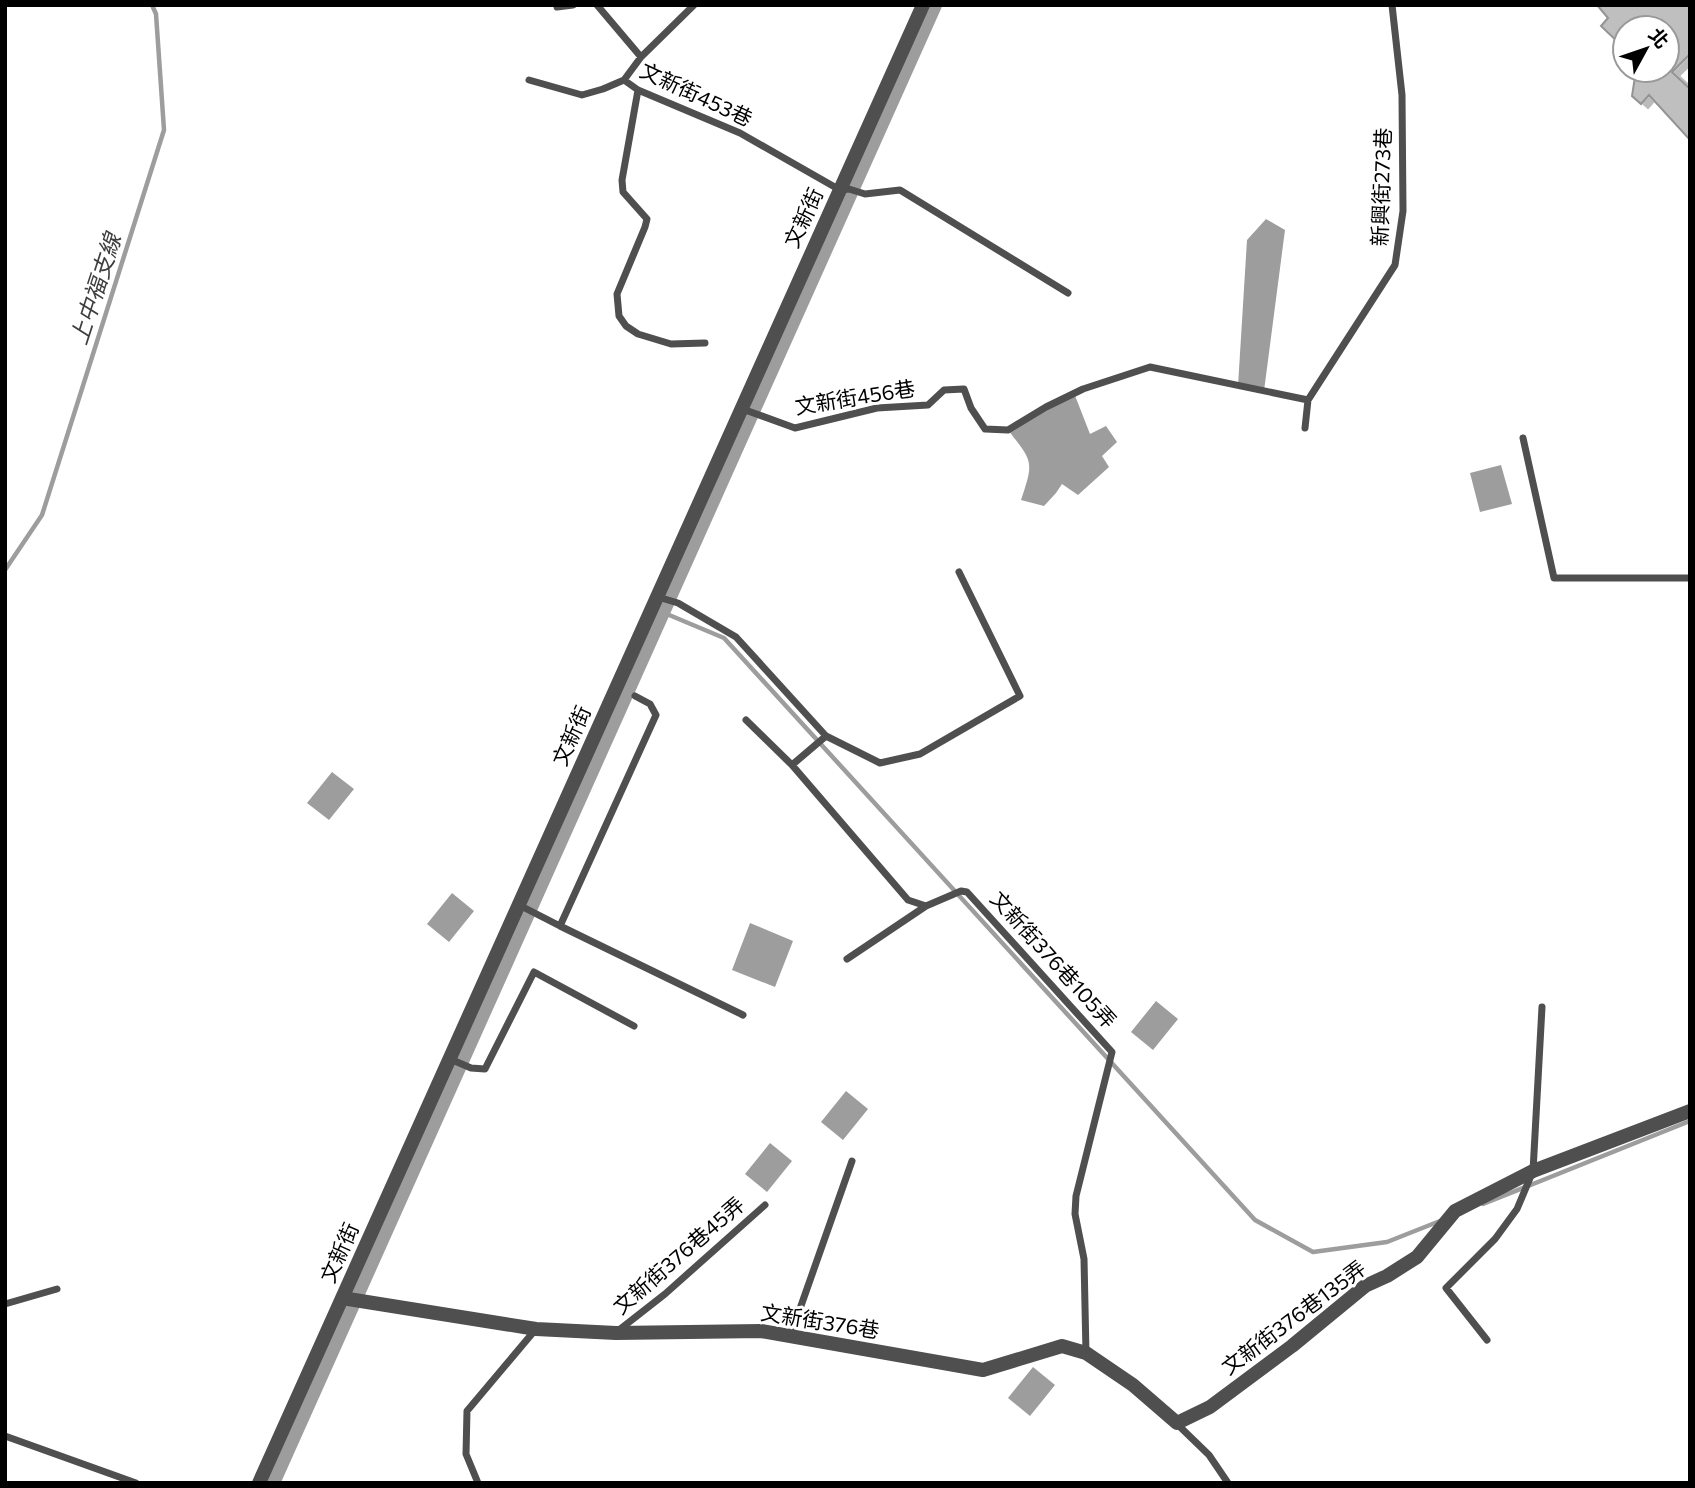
<svg xmlns="http://www.w3.org/2000/svg" width="1695" height="1488" viewBox="0 0 1695 1488" font-family="Commissioner,'Noto Sans TC',sans-serif">
<style>
.water{fill:#9d9d9d}
.lines{fill:none;stroke-linecap:round;stroke-linejoin:round}
.stream{stroke:#9d9d9d;stroke-width:4.5}
.canal{stroke:#9d9d9d;stroke-width:16}
.building{fill:#bfbfbf;stroke:#939393;stroke-width:2;filter:url(#shadow)}
.lane{stroke:#4f4f4f;stroke-width:7}
.street{stroke:#4f4f4f;stroke-width:14}
.labels{text-anchor:middle;stroke-width:6;stroke-linejoin:round;paint-order:stroke}
.street-label{font-size:21px;fill:#000;stroke:#fff}
.water-label{font-size:23px;font-style:italic;fill:#3e3e3e;stroke:#fff}
</style>
<defs>
<filter id="shadow"><feDropShadow dx="7" dy="4" stdDeviation="0" flood-color="#0004"/></filter>
</defs>
<rect width="100%" height="100%" fill="#fff"/>
<path class="water" d="M1266 219 1285 230 1264 391 1238 386 1247 240Z
M1074 393 1090 434 1106 426 1117 442 1102 456 1109 467 1078 495 1062 484 1056 493 1044 506 1021 500C1034 461 1033 462 1008 430Z
M1501 465 1512 504 1480 512 1470 473Z
M332 772 354 789 329 820 307 803Z
M452 893 474 911 449 942 427 924Z
M750 923 793 941 775 987 732 970Z
M1156 1001 1178 1019 1153 1050 1131 1032Z
M846 1091 868 1109 843 1140 821 1122Z
M770 1143 792 1161 767 1192 745 1174Z
M1033 1367 1055 1385 1030 1416 1008 1398Z"/>
<g class="lines">
<path class="stream" d="M5 570 42 515 164 130 156 14 152 5
M662 612 724 638 1255 1220 1313 1252 1387 1242 1440 1221
M1483 1204 1690 1121"/>
<path class="canal" d="M272 1483 934 5"/>
</g>
<path class="building" d="M1597 5H1690V54L1672 72 1690 89V140L1649 95 1641 104 1632 96 1636 70H1667V28H1625V49L1601 26 1608 18Z"/>
<g class="lines">
<path class="lane" d="M597 5 641 57
M557 7 573 5
M529 80 582 95 603 89 624 80 638 90 740 133 840 190 849 189 865 194 900 190 1068 293
M624 80 641 57 694 5
M638 90 622 180 623 192 647 219 645 227 617 294 619 316 626 326 638 334 671 344 705 343
M740 411H748L795 428 877 408 928 405 944 390 964 389 971 408 985 429 1008 430 1046 407 1083 389 1150 367 1308 400
M1305 428 1308 400 1395 265 1403 211 1402 95 1392 5
M1523 438 1554 578H1690
M658 597 678 603 736 637 826 736 880 763 920 754 1020 696 959 572
M635 696 650 704 656 715 560 926 743 1015
M746 720 792 765 908 900 926 906 961 891 967 892 1112 1052 1076 1196 1075 1214 1084 1259 1086 1353
M792 765 826 736
M519 905 560 926
M847 959 926 906
M450 1059 471 1068 485 1069 534 972 634 1026
M5 1304 57 1289
M619 1330 665 1294 765 1205
M790 1337 852 1161
M1487 1340 1446 1288 1495 1239 1517 1209 1533 1171 1542 1007
M1177 1424 1209 1455 1228 1483
M5 1436 136 1483
M478 1483 466 1454 467 1411 536 1329"/>
<path class="street" d="M342 1298 536 1329 616 1333 761 1331 983 1370 1062 1346 1086 1353 1133 1385 1177 1423 1210 1407 1292 1346 1365 1286 1387 1276 1417 1257 1455 1211 1533 1171 1690 1111
M259 1483 923 5"/>
</g>
<g class="labels">
<g class="street-label">
<text transform="translate(696 95) rotate(25)" y="7">文新街453巷</text>
<text transform="translate(1382 187) rotate(-88)" y="7">新興街273巷</text>
<text transform="translate(804 218) rotate(-65)" y="7">文新街</text>
<text transform="translate(855 398) rotate(-9)" y="7">文新街456巷</text>
<text transform="translate(572 736) rotate(-66)" y="7">文新街</text>
<text transform="translate(1053 960) rotate(48)" y="7">文新街376巷105弄</text>
<text transform="translate(340 1253) rotate(-66)" y="7">文新街</text>
<text transform="translate(679 1256) rotate(-41)" y="7">文新街376巷45弄</text>
<text transform="translate(1294 1318) rotate(-37)" y="7">文新街376巷135弄</text>
<text transform="translate(820 1322) rotate(9)" y="7">文新街376巷</text>
</g>
<g class="water-label">
<text transform="translate(96 289) rotate(-72)" y="8">上中福支線</text>
</g>
</g>
<rect width="1695" height="1488" fill="none" stroke="#000000" stroke-width="14"/>
<g transform="translate(1646 49) rotate(50)"><circle r="33" fill="#ffffff" stroke="#999999" stroke-width="2"/>
<path d="M0-5L12 26L0 18L-12 26Z" fill="#000000"/>
<text y="-10" font-size="19" font-weight="bold" text-anchor="middle" fill="#000000">北</text>
</g>
</svg>
